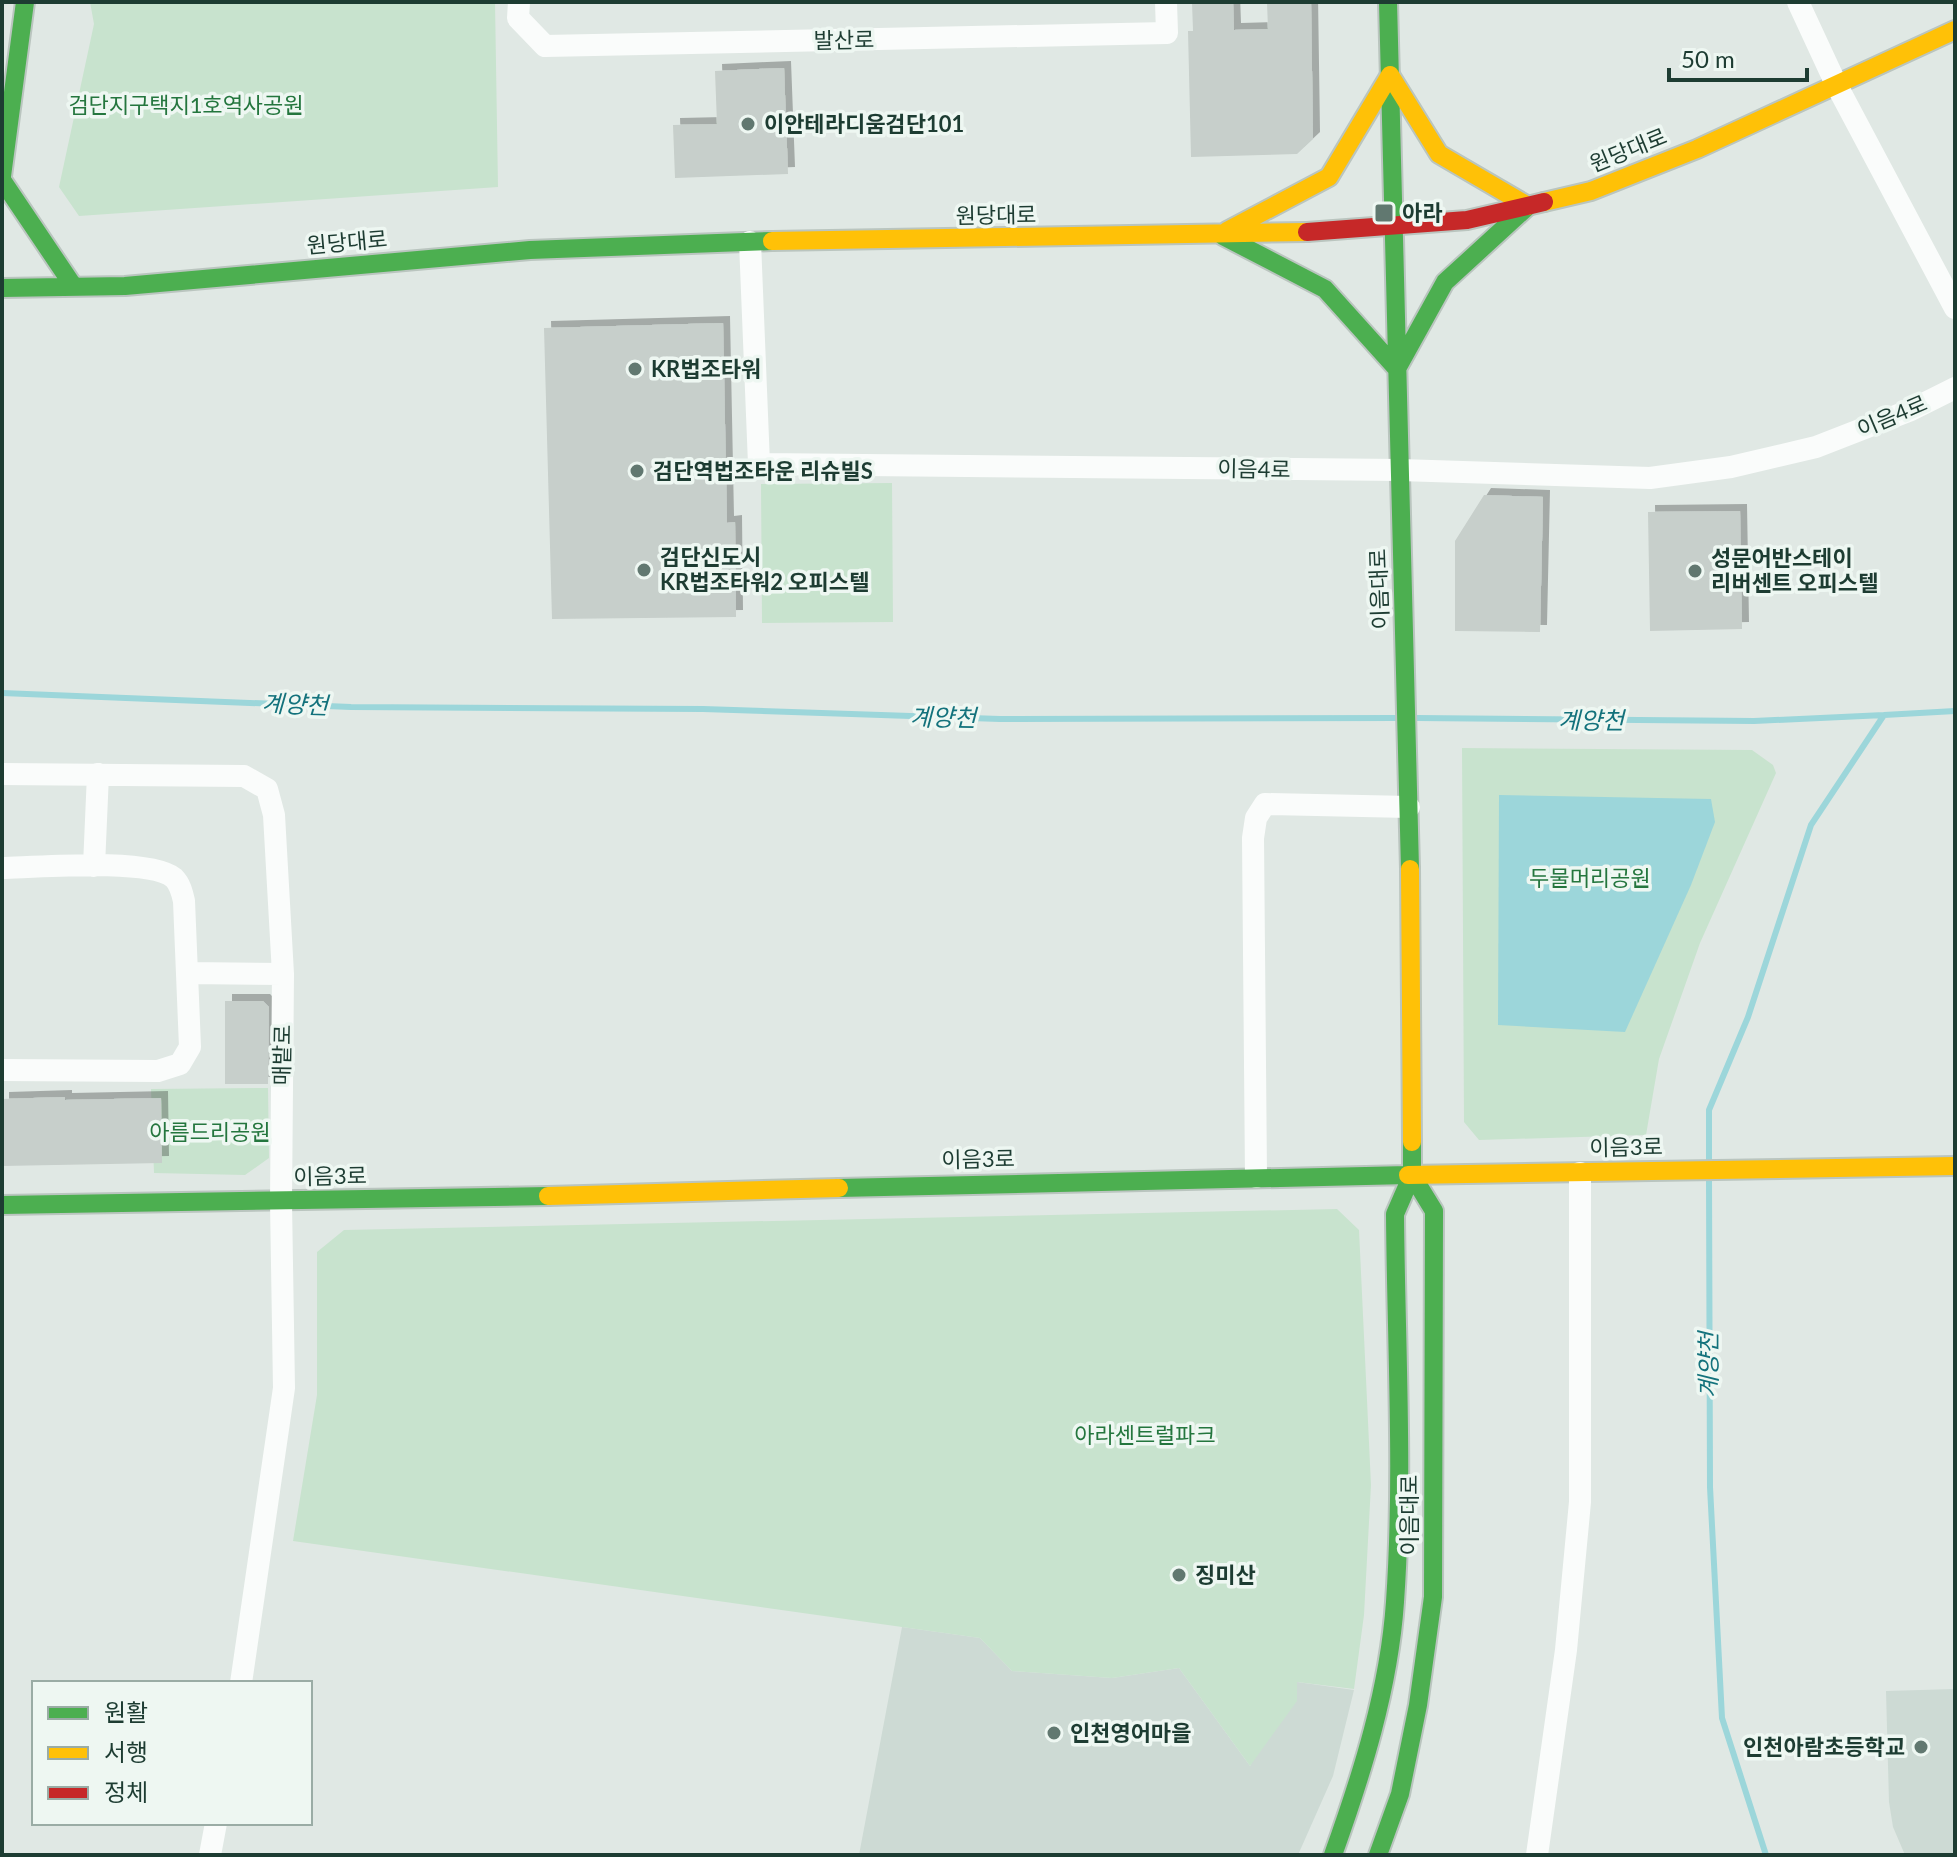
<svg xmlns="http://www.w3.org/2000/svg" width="1957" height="1857" viewBox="0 0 1957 1857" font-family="Lato,'Noto Sans KR',sans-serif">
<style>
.built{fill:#cddad4}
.green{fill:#c8e3ce}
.water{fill:#9cd6da}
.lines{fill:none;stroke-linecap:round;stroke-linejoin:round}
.stream{stroke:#9cd6da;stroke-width:6}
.building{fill:#c7cfcb;filter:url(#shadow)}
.fast-casing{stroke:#bac5bf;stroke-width:22}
.slow-casing{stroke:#bac5bf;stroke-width:22}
.jam-casing{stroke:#bac5bf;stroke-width:22}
.street{stroke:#fafcfb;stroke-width:22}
.fast{stroke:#4caf50;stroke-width:18}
.slow{stroke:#ffc107;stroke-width:18}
.jam{stroke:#c62828;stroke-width:18}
.poi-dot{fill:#617870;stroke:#eef7f2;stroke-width:3}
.labels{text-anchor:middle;stroke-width:7;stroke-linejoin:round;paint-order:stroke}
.street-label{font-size:22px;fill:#1d3c32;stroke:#eef7f2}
.park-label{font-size:22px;fill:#24763e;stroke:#eef7f2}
.poi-label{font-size:22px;font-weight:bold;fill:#1d3c32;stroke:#eef7f2;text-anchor:start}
.water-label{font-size:24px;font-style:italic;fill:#13727c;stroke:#eef7f2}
</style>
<defs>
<filter id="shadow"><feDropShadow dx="7" dy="-7" stdDeviation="0" flood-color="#0004"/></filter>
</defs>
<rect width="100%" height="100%" fill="#e0e8e4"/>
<path class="built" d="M902 1627 980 1638 1012 1671 1112 1678 1179 1668 1250 1766 1297 1682 1354 1690 1333 1776 1298 1855H859Z
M1955 1689V1855H1905L1893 1827 1889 1802 1886 1691Z"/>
<path class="green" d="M90 2H495L498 187 79 216 59 187 94 24Z
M892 483 893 622 762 623 761 484Z
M1462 748 1752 750 1773 765 1776 773 1700 943 1659 1059 1646 1135 1479 1140 1464 1122Z
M268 1088 269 1158 245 1175 154 1173 151 1089Z
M1337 1209 1359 1230 1371 1485 1364 1615 1354 1689 1297 1682V1701L1250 1766 1179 1668 1112 1678 1012 1671 980 1638 293 1541 317 1395V1252L344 1230Z"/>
<path class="water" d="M1499 795 1711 799 1715 822 1691 885 1625 1032 1498 1025Z"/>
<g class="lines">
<path class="stream" d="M2 693 351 707 703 709 1000 719 1398 718
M1417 718 1754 721 1884 715
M1709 1163V1110L1748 1017 1811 825 1884 715 1955 711
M1709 1178 1710 1487 1722 1718 1766 1855"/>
</g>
<path class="building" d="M1192 2H1233L1234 30 1268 29 1267 2H1311L1313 139 1297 154 1191 157 1188 31H1193Z
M784 68 788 174 675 178 673 125 717 124 715 71Z
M723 323 727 523 735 522 736 617 552 619 544 328Z
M1484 495 1543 497 1540 632 1455 631V541Z
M1740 511 1742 629 1650 631 1648 512Z
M225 1001H263L269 1007 268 1084H225Z
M65 1097V1100L161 1098 162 1163 2 1166V1099Z"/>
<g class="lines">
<g class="fast-casing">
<path id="fast" d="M1388 2 1410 869
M2 176 25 2
M2 180 74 287
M1223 236 1325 289 1397 369
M2 288 125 286 530 250 772 241
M1398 367 1445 282 1527 207
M839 1188 1408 1175
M2 1205 548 1196
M1333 1855C1362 1774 1389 1689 1395 1602 1404 1474 1396 1343 1395 1214L1412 1175V1142
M1378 1855 1400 1794 1418 1705 1433 1597 1434 1211 1412 1175"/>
</g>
<g class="slow-casing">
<path id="slow" d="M1544 202 1591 191 1697 149 1955 30
M1227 231 1329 177 1390 75 1439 154 1528 206
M772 241 1307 232
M1410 869 1412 1142
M1408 1175 1955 1166
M548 1196 839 1188"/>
</g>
<g class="jam-casing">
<path id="jam" d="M1307 232 1467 220 1544 202"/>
</g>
<path class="street" d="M519 2 518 18 545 46 1167 33 1166 2
M1798 2 1836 84 1955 308
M750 242 759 464 1400 470 1650 478 1731 467 1816 447 1911 410 1955 388
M2 774 244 776 267 789 274 815 283 974 281 1202 284 1388 241 1683
M94 866 98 774
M2 868C37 867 150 858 174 878 180 884 182 892 184 901L190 1047 180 1064 158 1071 2 1070
M187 973 283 974
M1256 1177 1253 838 1256 818 1265 804 1409 807
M210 1855 216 1823
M1537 1855 1566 1650 1580 1502V1173"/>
<use href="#fast" class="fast"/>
<use href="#slow" class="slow"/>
<use href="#jam" class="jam"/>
</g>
<g class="poi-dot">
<circle cx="748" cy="124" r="8"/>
<rect x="1374" y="203" width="20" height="20" rx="4"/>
<circle cx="635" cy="369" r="8"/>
<circle cx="637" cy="471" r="8"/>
<circle cx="644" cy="570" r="8"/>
<circle cx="1695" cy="571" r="8"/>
<circle cx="1179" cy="1575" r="8"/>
<circle cx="1054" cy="1733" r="8"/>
<circle cx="1921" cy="1747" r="8"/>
</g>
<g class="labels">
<g class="street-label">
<text transform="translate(844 40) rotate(-1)" y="8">발산로</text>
<text transform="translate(1628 150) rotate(-22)" y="8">원당대로</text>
<text transform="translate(996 215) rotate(-1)" y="8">원당대로</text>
<text transform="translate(347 242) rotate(-5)" y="8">원당대로</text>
<text transform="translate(1892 416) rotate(-23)" y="8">이음4로</text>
<text transform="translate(1254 469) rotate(1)" y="8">이음4로</text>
<text transform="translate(1379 589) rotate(-92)" y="8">이음대로</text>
<text transform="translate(282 1055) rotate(-89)" y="8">매밭로</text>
<text transform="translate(1626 1147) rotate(-1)" y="8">이음3로</text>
<text transform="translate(978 1159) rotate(-1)" y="8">이음3로</text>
<text transform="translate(330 1176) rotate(-1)" y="8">이음3로</text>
<text transform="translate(1409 1515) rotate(-90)" y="8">이음대로</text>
</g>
<g class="park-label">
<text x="186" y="113">검단지구택지1호역사공원</text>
<text x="1590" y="886">두물머리공원</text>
<text x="210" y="1140">아름드리공원</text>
<text x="1145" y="1443">아라센트럴파크</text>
</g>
<g class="poi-label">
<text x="764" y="132">이안테라디움검단101</text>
<text x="1402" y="221">아라</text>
<text x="651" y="377">KR법조타워</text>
<text x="653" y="479">검단역법조타운 리슈빌S</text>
<text x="660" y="565">검단신도시<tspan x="660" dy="25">KR법조타워2 오피스텔</tspan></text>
<text x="1711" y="566">성문어반스테이<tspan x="1711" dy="25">리버센트 오피스텔</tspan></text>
<text x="1195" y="1583">징미산</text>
<text x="1070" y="1741">인천영어마을</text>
<text x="1905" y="1755" text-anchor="end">인천아람초등학교</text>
</g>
<g class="water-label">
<text transform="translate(295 705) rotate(2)" y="8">계양천</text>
<text transform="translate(943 718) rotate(1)" y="8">계양천</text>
<text x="1591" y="729">계양천</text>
<text transform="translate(1709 1365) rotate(-90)" y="8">계양천</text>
</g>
</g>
<rect width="1957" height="1857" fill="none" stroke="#1d3c32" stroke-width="8"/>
<rect x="32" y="1681" width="280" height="144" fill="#eef7f2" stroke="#9aaca5" stroke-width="2"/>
<rect x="48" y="1707" width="40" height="12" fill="#4caf50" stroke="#9aaca5" stroke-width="2"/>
<text x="104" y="1721" font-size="24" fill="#1d3c32">원활</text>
<rect x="48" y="1747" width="40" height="12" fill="#ffc107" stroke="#9aaca5" stroke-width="2"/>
<text x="104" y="1761" font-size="24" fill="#1d3c32">서행</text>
<rect x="48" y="1787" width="40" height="12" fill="#c62828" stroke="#9aaca5" stroke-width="2"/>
<text x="104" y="1801" font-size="24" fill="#1d3c32">정체</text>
<path d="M1669 68v12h138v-12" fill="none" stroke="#1d3c32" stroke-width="4"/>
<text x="1681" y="68" font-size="24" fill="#1d3c32" stroke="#eef7f2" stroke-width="6" paint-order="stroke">50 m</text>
</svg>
